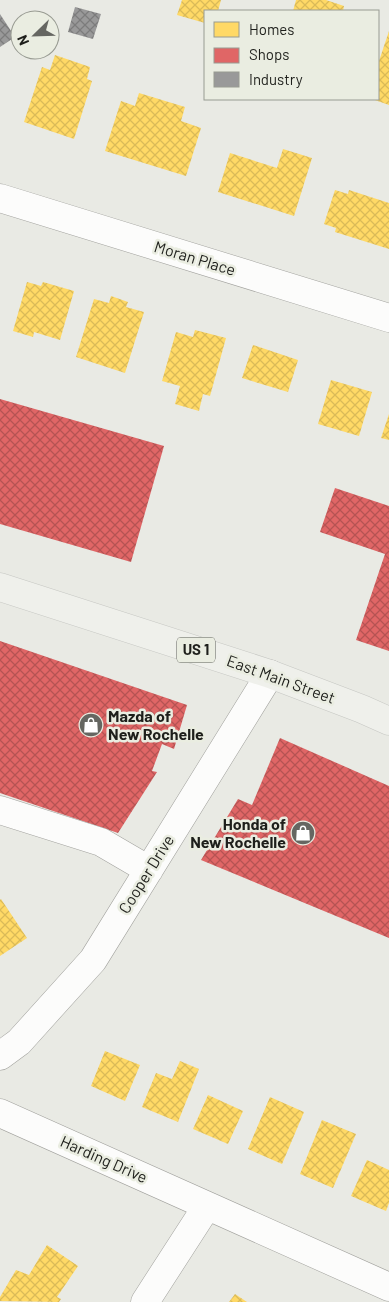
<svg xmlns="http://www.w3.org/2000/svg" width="389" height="1302" viewBox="0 0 389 1302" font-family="Barlow,sans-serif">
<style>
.homes{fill:url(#homes-cross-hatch)}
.shops{fill:url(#shops-cross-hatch)}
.industry{fill:url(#industry-cross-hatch)}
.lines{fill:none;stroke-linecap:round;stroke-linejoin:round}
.minor-casing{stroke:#a2a29e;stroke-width:29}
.major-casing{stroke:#c6c7c3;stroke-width:29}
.minor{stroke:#fcfcfb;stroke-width:28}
.major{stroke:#eff0eb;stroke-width:28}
.labels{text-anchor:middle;stroke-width:5;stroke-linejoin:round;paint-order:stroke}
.shield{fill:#eaede1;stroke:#5b5d56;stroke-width:1}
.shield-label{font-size:15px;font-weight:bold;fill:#1e1f1b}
.street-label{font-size:16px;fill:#1e1f1b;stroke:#eaede1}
.poi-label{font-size:16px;font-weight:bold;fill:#1e1f1b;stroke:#eaede1;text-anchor:start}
</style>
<defs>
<pattern id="homes-cross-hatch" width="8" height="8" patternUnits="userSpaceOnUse" patternTransform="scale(1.25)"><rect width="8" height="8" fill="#ffd966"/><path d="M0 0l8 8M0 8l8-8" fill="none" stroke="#daba58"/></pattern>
<pattern id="shops-cross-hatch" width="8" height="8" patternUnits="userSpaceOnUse" patternTransform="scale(1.25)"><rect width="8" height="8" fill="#e06666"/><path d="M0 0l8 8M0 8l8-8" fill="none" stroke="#b55353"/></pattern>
<pattern id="industry-cross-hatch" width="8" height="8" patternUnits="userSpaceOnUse" patternTransform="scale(1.25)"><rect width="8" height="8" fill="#999"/><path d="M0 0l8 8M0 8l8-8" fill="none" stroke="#7c7c7c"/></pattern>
</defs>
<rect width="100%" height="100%" fill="#e9eae4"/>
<path class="homes" d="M182 0H221L218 11H205V23L177 15Z
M296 0H326L344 6 343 11H293Z
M389 31V105L372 99H378V64Z
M55 55 90 67 87 79 92 81 74 139 24 122 42 67 50 70Z
M139 93 185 107 181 121 201 128 186 176 105 151 121 101 135 106Z
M283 149 312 158 294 216 218 192 230 153 277 168Z
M335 190 348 194 349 190 389 203V249L335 232 336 228 324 224Z
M27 282 41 286 43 282 74 291 60 340 34 332 33 337 13 331Z
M111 296 128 302 126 307 144 312 125 373 76 357 94 299 109 303Z
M195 330 226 338 210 396 203 394 199 411 175 404 180 386 162 381 176 332 193 337Z
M253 345 298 360 288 392 242 378Z
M331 380 372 392 359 436 318 424Z
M389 414V440L381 438Z
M1 899 27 938 0 956V900Z
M105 1051 140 1065 125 1101 91 1086Z
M180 1061 199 1069 178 1122 142 1107 156 1073 172 1079Z
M208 1095 243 1111 228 1144 193 1129Z
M270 1097 304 1112 282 1164 248 1149Z
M322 1120 356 1134 333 1188 300 1174Z
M367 1160 389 1170V1203L386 1211 351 1196Z
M47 1245 78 1266 57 1297 61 1299 59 1302 0 1301V1297L16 1270 29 1275Z
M235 1294 247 1302H229Z"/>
<path class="shops" d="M0 399 164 446 131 562 0 524Z
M335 488 389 506V651L356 640 385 554 320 532Z
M0 641 187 705 174 749 162 744 152 771 157 772 118 833 0 793Z
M280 738 389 786V938L201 860 238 799 252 805Z"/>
<path class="industry" d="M75 7 101 14 93 39 68 32Z
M0 14 15 37 0 47Z"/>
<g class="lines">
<g class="minor-casing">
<path id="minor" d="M0 198 389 318
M0 810 101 842 149 870
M0 1056 19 1042 93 960 270 674
M0 1113 389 1287
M145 1302 207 1206"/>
</g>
<g class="major-casing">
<path id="major" d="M0 587 270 674 362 709 389 721"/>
</g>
<use href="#minor" class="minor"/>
<use href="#major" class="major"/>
</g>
<defs>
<g id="shop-disc" transform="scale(1.25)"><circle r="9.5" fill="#656661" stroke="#eaede1"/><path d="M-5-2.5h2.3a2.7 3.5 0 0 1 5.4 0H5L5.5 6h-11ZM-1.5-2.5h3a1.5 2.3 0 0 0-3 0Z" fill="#fff"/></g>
</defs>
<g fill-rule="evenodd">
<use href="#shop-disc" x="91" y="725"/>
<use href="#shop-disc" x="303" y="833"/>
</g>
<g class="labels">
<rect class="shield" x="177" y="637.5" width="38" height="25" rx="4"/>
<g class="shield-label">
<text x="196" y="655">US 1</text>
</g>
<g class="street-label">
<text transform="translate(195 258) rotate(17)" y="6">Moran Place</text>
<text transform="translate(281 679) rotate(20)" y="6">East Main Street</text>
<text transform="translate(146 874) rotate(-58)" y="6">Cooper Drive</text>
<text transform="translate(104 1159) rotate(24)" y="6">Harding Drive</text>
</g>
<g class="poi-label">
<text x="108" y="722">Mazda of<tspan x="108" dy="18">New Rochelle</tspan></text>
<text x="286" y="830" text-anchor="end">Honda of<tspan x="286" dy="18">New Rochelle</tspan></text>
</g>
</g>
<rect x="204" y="10" width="175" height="90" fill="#eaede1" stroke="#989b92"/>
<rect x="214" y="22" width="25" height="15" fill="#ffd966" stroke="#989b92"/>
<text x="249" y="35" font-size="15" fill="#1e1f1b">Homes</text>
<rect x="214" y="48" width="25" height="15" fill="#e06666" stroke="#989b92"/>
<text x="249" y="60" font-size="15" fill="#1e1f1b">Shops</text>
<rect x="214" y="72" width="25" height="15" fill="#999999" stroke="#989b92"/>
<text x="249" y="85" font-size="15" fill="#1e1f1b">Industry</text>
<g transform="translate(35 35) rotate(247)"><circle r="24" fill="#eaede1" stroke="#989b92"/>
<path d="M0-4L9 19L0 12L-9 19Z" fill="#656661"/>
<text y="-8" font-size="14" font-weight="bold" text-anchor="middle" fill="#1e1f1b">N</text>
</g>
</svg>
